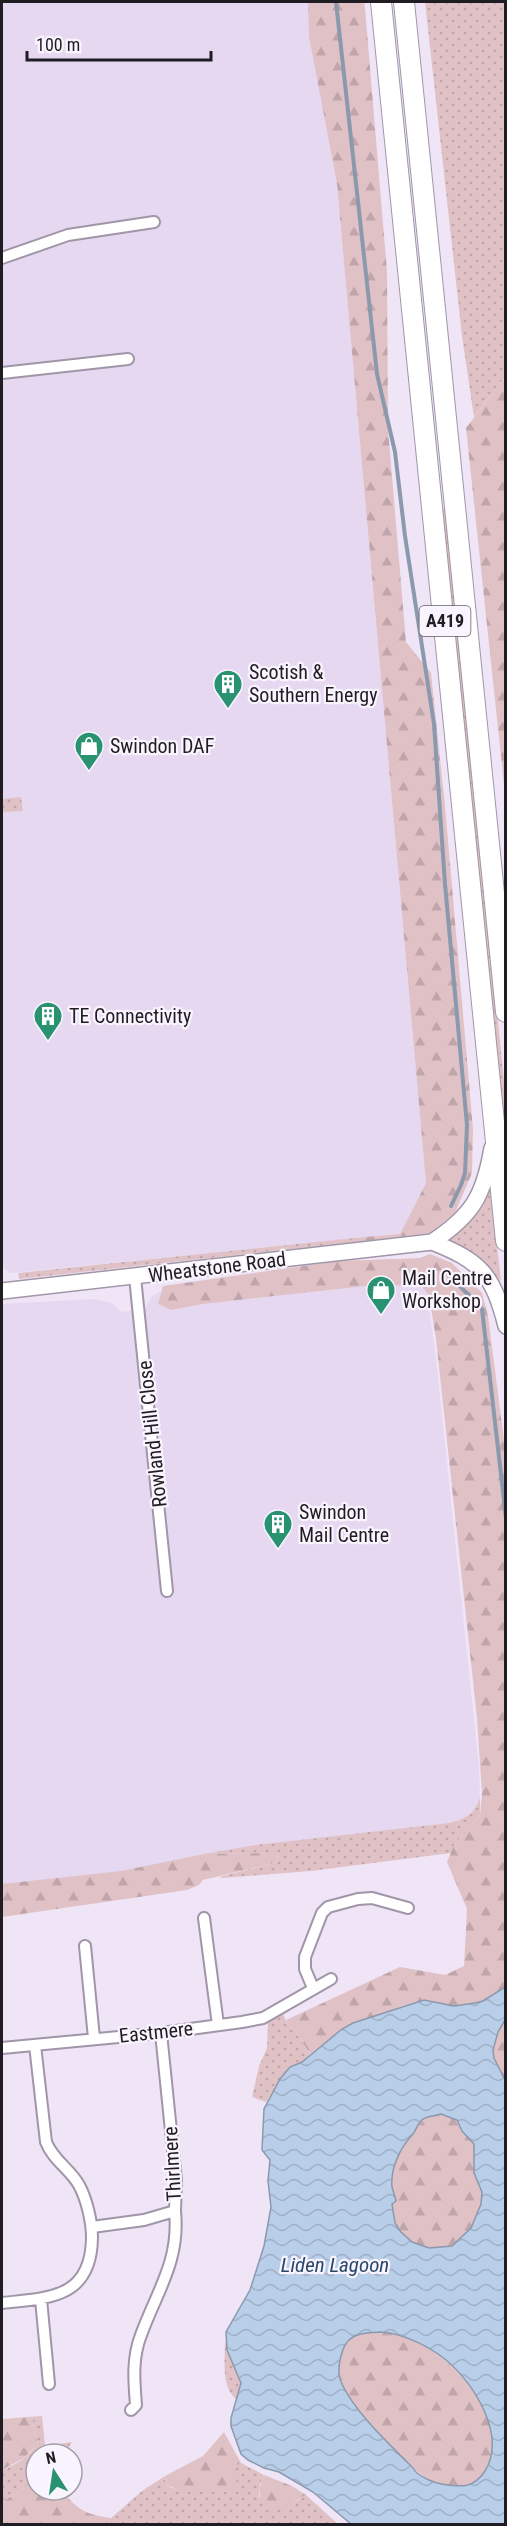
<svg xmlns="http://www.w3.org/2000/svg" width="507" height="2526" viewBox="0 0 507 2526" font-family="'Roboto Condensed',sans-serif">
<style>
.built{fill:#e6d8f1}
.grass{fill:url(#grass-dots)}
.forest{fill:url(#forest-firs)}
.water{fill:url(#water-waves);stroke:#8b99ad;stroke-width:1.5;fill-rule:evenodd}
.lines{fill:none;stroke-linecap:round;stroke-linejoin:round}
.stream{stroke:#8b99ad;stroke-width:4}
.street-casing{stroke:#a096a7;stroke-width:14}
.secondary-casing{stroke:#a096a7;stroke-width:18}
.highway-casing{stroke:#a096a7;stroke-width:22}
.street{stroke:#fff;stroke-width:10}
.secondary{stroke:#fff;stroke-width:15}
.highway{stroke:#fff;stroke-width:20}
.labels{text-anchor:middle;stroke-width:4.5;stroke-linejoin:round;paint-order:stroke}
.shield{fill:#faf4ff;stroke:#615d64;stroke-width:1.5}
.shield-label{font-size:18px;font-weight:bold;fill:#1f1c22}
.poi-label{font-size:20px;fill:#1f1c22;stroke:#faf4ff;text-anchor:start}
.street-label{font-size:20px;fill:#1f1c22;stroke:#faf4ff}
.water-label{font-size:21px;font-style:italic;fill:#26466a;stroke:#faf4ff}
</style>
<defs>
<pattern id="grass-dots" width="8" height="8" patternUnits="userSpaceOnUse" patternTransform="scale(1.5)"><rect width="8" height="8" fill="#e0c2c6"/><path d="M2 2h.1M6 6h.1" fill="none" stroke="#c0a6aa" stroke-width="1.8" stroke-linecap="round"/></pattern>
<pattern id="forest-firs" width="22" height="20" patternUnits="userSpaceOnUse" patternTransform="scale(1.5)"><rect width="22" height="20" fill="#e0c2c6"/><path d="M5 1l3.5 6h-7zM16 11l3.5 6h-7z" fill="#c0a6aa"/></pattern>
<pattern id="water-waves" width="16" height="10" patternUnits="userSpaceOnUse" patternTransform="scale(1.5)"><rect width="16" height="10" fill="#b9cee8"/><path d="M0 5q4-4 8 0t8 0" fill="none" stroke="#9fb0c7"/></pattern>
</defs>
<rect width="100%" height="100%" fill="#efe5f7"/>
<path class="built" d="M2 2H308L309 37 337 184 426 1183 400 1234 10 1273 2 1266Z
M409 1260 427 1293 436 1359 479 1768 480 1797 476 1811 464 1819 449 1823 379 1832 2 1899V1304L94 1299 111 1303 122 1312 145 1309 152 1296 167 1288Z"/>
<path class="grass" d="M425 2H505V377L474 417 462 336Z
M441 509H447L505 1091V1155Z
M21 797 23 811 2 812V799Z
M490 1191H491L501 1281 477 1255 449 1241 473 1219 482 1208Z
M355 1238V1242L19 1279 18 1273Z
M480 1797V1815L454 1845 451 1853 311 1871 222 1878 219 1877 278 1862 277 1853 204 1854 256 1845 449 1823C466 1819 475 1814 480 1797Z
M283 2013 287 2024 295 2030 310 2054 302 2062 290 2067 266 2102 252 2097 259 2066 267 2048 268 2023Z
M225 2341 241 2383 236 2399C221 2387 225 2359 225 2341Z
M42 2416 45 2446 72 2442 64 2454H36V2481L2 2502V2470C16 2465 30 2456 38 2443L32 2419 27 2417Z
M241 2463 264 2475 260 2484 259 2497 293 2503 306 2495 338 2524H122L110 2519 142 2491 165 2476 166 2485 171 2488 217 2492 234 2491 233 2467Z"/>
<path class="forest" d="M308 2H364L365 8 387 271 388 429 406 642 431 673 445 806 473 1129 472 1173 455 1213 430 1233 355 1242V1238L400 1234 426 1183 337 184 309 37Z
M505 377V794L466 428Z
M430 1254 452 1263 482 1293 488 1316 506 1456V1987L483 2001 475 2003 455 2006 424 2000 402 2006 384 2015 353 2023 342 2029 310 2054 295 2030 287 2024 286 2020 400 1967 445 1975 464 1966 467 1909 447 1862 454 1845 480 1815 482 1793 477 1718 436 1339 429 1296 421 1285 365 1286 202 1304 171 1310 158 1304 163 1286 338 1261 420 1258Z
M277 1853 278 1862 203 1880 199 1885 187 1890 2 1917V1884L121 1871 204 1854Z
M505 2020V2082C492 2058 488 2044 505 2020Z
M442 2114 457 2120 462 2131 474 2144V2173L482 2192 481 2204 471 2228 452 2246 429 2248 412 2242 400 2231 395 2223 392 2204 396 2200C395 2196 393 2191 392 2187 390 2168 401 2148 413 2134 417 2130 417 2123 423 2119 428 2116 436 2116 442 2114Z
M380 2332C414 2334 450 2359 470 2387 481 2402 490 2416 493 2435 500 2471 468 2498 434 2483 411 2472 348 2405 340 2380 335 2365 343 2350 350 2337L361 2333Z
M27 2417 32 2419 38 2444 24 2458 2 2470V2419Z
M224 2432 241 2463 233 2467 237 2477 235 2491C218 2493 180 2493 166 2485L165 2476 203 2456Z
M264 2475 292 2486 306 2495C299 2498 293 2504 285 2507 259 2515 255 2493 264 2475Z
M36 2481V2490H62C79 2514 93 2516 120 2519L122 2524H2V2502Z"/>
<path class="water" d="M505 1987V2020L498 2032 493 2050 494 2058 506 2082 505 2524H351L313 2492 279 2472 264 2468 248 2460 241 2454 231 2426V2418L241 2383 227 2350 226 2332 250 2290 264 2246 271 2207 268 2181 270 2160 262 2150 264 2109 280 2079 290 2067 302 2062 342 2029 353 2023 424 2000 454 2006 475 2003 483 2001ZM441 2114 457 2120 462 2131 474 2144V2173L482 2192 481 2204 471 2228 452 2246 429 2248 412 2242 400 2231 395 2223 392 2204 396 2201C395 2196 393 2191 392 2187 390 2168 401 2147 412 2135 417 2130 417 2123 423 2119 428 2116 436 2116 441 2114ZM380 2332C402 2333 429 2346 446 2360 474 2384 507 2435 485 2471 473 2489 462 2487 442 2484 434 2483 423 2478 417 2473 414 2470 412 2466 408 2463 386 2441 354 2411 341 2382 336 2370 341 2343 353 2337 361 2332 371 2333 380 2332Z"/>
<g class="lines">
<path class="stream" d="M336 2 377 374 395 452 405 536 434 724 445 884 467 1125 465 1173 461 1185 451 1206
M453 1279 482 1309 506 1518"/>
<g class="street-casing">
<path id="street" d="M2 258 68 235 154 222
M2 373 128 359
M135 1277 167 1591
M204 1918 218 2025
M85 1946 94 2038
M313 1988 305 1969V1957L322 1913 328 1907 358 1899 372 1898 408 1908
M2 2048 161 2033 242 2022 263 2018 331 1979
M92 2227 144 2220 175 2211 176 2180 161 2033
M41 2299 49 2384
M2 2303C50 2298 91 2298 92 2238 92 2222 87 2200 79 2185 70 2169 53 2160 46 2142L35 2045
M131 2410 136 2405C134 2381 132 2358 141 2335 157 2291 180 2261 175 2211"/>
</g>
<g class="secondary-casing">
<path id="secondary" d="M432 1242C481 1261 493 1275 506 1326
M2 1291 432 1242C473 1215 484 1195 492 1148"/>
</g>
<g class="highway-casing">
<path id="highway" d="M381 2 506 1241
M404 2 506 1012"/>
</g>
<use href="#street" class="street"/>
<use href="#secondary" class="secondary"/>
<use href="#highway" class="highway"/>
</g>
<defs>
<g id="building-pin" transform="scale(1.5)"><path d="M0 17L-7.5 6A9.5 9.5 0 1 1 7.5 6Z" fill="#299271" stroke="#faf4ff"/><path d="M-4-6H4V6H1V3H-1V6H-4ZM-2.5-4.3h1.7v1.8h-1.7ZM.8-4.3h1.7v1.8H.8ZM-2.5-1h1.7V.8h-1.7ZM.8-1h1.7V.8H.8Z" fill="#fff"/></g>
<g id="shop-pin" transform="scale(1.5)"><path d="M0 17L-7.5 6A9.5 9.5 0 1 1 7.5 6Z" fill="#299271" stroke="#faf4ff"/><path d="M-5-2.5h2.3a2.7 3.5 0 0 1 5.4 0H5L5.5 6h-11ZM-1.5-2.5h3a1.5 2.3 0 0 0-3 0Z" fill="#fff"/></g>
</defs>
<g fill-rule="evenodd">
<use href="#building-pin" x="228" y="684"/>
<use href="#shop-pin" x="89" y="746"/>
<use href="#building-pin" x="48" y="1016"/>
<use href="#shop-pin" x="381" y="1290"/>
<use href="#building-pin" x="278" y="1524"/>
</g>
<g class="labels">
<rect class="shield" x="419.5" y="606" width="51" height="30" rx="4.5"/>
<g class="shield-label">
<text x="445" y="627">A419</text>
</g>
<g class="poi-label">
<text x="249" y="679">Scotish &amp;<tspan x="249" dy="23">Southern Energy</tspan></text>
<text x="110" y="753">Swindon DAF</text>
<text x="69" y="1023">TE Connectivity</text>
<text x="402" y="1285">Mail Centre<tspan x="402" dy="23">Workshop</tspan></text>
<text x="299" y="1519">Swindon<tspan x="299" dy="23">Mail Centre</tspan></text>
</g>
<g class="street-label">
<text transform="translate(217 1267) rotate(-7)" y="7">Wheatstone Road</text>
<text transform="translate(152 1434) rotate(-96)" y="7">Rowland Hill Close</text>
<text transform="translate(156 2032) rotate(-6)" y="7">Eastmere</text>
<text transform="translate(172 2164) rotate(-93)" y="7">Thirlmere</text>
</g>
<g class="water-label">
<text x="335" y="2272">Liden Lagoon</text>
</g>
</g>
<rect width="507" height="2526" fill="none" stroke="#1f1c22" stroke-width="6"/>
<g transform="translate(54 2472) rotate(348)"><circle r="28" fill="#faf4ff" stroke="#a29ea7" stroke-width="1.5"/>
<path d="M0-4.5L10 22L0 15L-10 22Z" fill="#299271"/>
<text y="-9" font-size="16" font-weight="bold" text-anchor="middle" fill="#1f1c22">N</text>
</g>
<path d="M27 51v9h184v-9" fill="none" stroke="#1f1c22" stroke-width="3"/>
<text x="36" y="51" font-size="18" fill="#1f1c22" stroke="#faf4ff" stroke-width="4.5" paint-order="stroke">100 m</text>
</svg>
